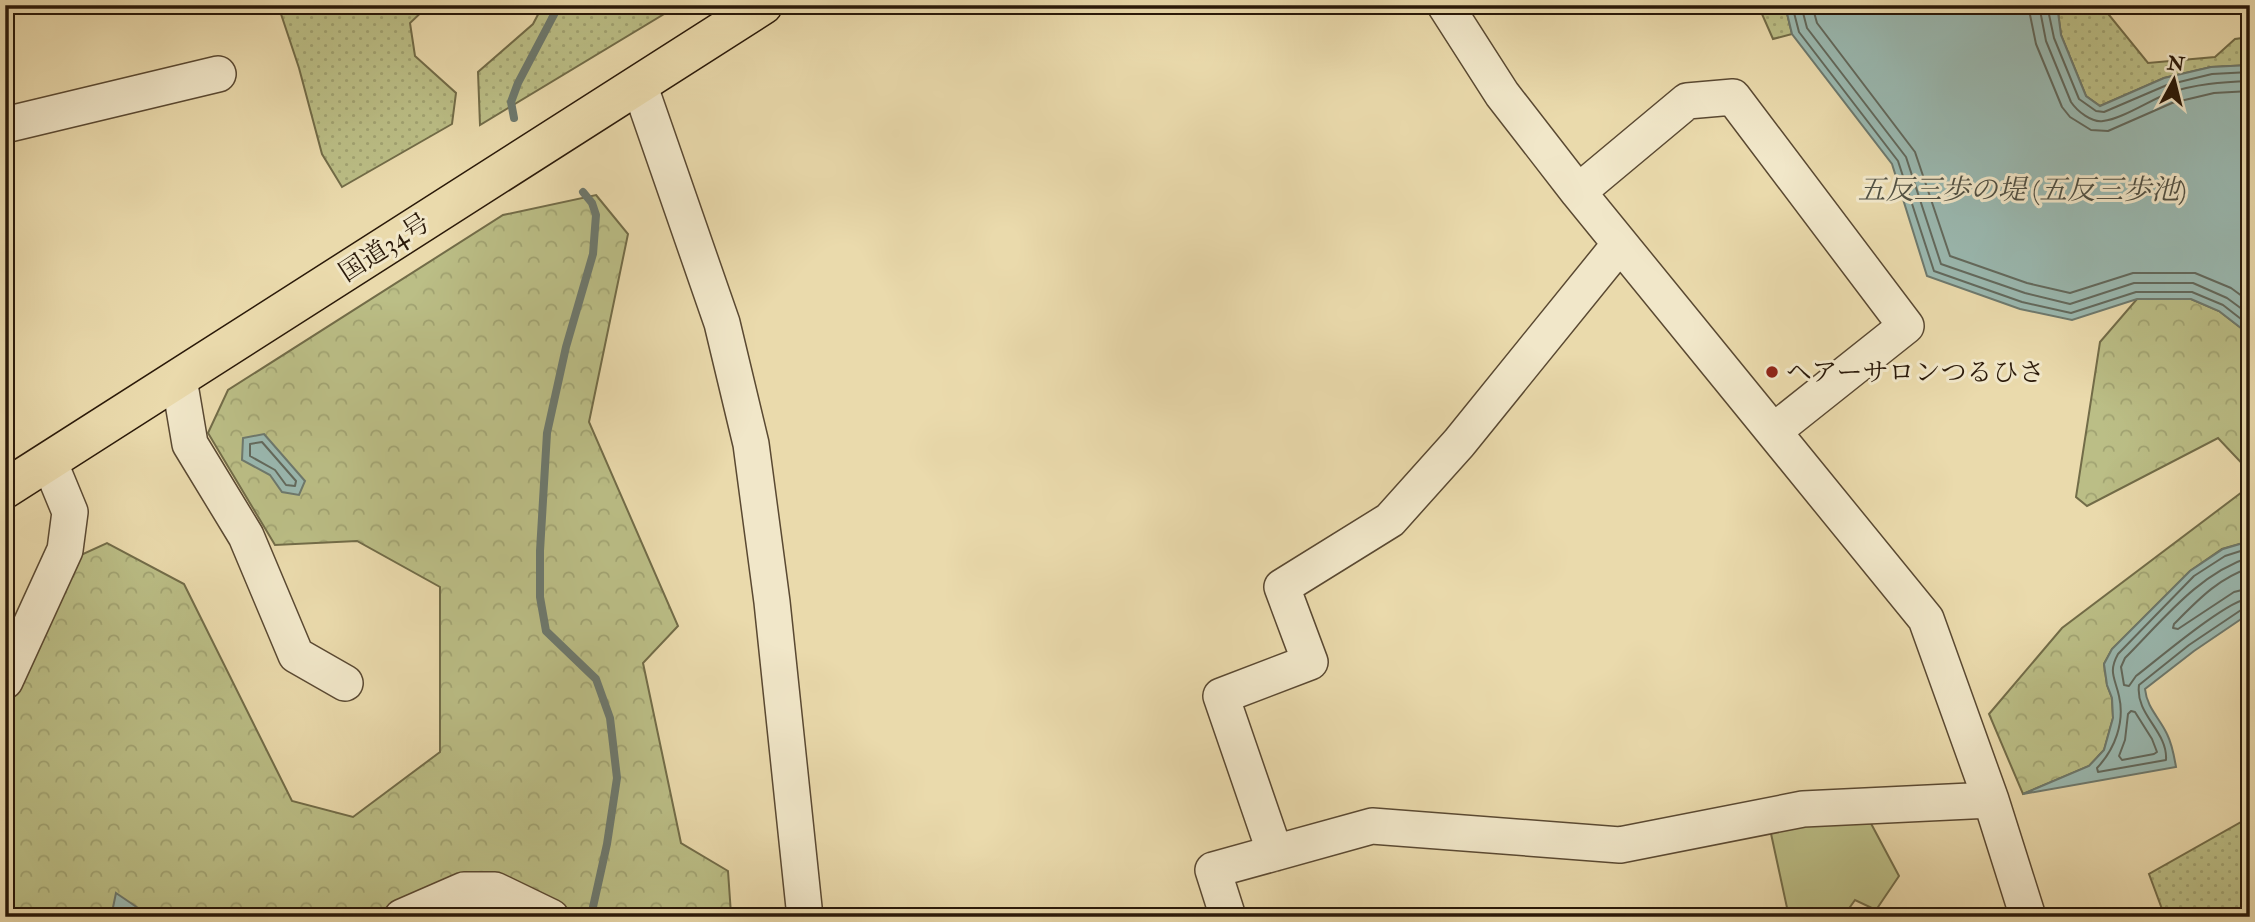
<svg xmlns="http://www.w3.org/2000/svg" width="2255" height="922" viewBox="0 0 2255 922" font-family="'IM FELL Double Pica','Noto Serif JP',serif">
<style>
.grass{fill:url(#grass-dots);stroke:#726c48;stroke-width:2}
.forest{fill:url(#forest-crowns);stroke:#726c48;stroke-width:2}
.garden{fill:#bbbe86;stroke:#726c48;stroke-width:2}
.water{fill:#9ab9b1;stroke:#6d796e;stroke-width:2}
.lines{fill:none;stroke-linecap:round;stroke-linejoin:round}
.shore{stroke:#62695d;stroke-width:2}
.stream{stroke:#6d796e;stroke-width:8}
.minor-casing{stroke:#5a4932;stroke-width:38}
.highway-casing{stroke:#2a1909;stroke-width:41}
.minor{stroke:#f1e7c9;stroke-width:35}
.highway{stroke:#eadaac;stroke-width:38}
.poi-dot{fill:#8f2418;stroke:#f1e7c9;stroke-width:2.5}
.labels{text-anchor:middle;stroke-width:6;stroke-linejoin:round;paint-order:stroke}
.street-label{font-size:26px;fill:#2a1909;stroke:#f1e7c9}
.poi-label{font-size:26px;fill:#2a1909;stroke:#f1e7c9;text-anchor:start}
.water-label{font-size:28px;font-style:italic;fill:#515144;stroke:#f1e7c9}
</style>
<defs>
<pattern id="grass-dots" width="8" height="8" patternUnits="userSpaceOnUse" patternTransform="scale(1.75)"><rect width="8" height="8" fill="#bbbe86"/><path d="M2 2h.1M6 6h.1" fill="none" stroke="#a1a372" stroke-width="1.8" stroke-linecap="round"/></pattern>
<pattern id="forest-crowns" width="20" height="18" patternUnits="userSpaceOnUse" patternTransform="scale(1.75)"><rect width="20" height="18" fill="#bbbe86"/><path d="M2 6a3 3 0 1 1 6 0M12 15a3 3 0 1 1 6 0" fill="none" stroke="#a1a372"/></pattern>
</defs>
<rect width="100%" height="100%" fill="#eadaac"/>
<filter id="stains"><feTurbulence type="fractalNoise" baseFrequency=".00286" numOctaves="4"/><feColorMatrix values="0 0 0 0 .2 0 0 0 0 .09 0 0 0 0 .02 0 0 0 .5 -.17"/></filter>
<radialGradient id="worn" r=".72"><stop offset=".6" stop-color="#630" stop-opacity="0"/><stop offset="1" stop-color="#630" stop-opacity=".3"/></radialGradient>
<path class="grass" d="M278 5H323L334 11 343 5H429L410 23 415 56 456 93 452 124 342 187 322 154 299 68Z
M543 5H679L480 125 478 72 533 24Z
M1758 5H1785L1792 34 1773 39Z
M2060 5H2101L2148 63 2215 57 2235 39 2250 37V65L2211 67 2164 78 2100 106 2086 96 2061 35 2058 12Z
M2250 817V917H2165L2149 874Z"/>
<path class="forest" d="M596 195 628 234 589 422 678 626 643 663 681 843 728 871 731 914 728 917H388V911L373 917H5V702L72 559 107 543 184 584 292 801 353 817 440 752V587L357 541 275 545 208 433 228 390 503 215Z
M2137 299H2191L2219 311 2250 335V472L2218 438 2087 506 2076 497 2100 342Z
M2250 486V541L2222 549 2190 571 2112 649 2104 664 2107 685 2112 698 2113 718 2104 750 2089 766 2023 794 1989 714 2062 628Z"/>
<path class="garden" d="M1867 816 1899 876 1876 910 1855 900 1843 917H1789L1770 829Z"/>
<path class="water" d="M1785 5H2052L2058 12 2061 35 2086 96 2100 106 2164 78 2211 67 2250 65V335L2219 311 2191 299H2137L2072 320 2020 309 1927 276 1892 164 1792 34Z
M264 434 305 481 299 495 282 492 270 475 242 460 243 438Z
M2250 541V613L2194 651 2145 689C2147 708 2159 717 2167 734 2172 744 2174 755 2176 767L2023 794 2089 766 2104 750 2113 718 2112 698 2107 685 2104 664 2112 649 2190 571 2223 549Z
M116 893 141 910V917H111Z"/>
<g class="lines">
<path class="shore" d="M1792 5 1799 32 1898 161 1934 271 2022 302 2071 313 2136 292H2192L2223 305 2250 326
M1801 5 1807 28 1906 157 1941 264 2025 293 2070 304 2134 283H2193L2227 298 2250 315
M1812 5 1817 23 1915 152 1950 256 2027 283 2070 293 2133 273H2195L2231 288 2250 302
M2028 5 2036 44 2062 107 2070 117 2091 130 2108 131 2172 103 2214 93 2250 91
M2039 5 2046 41 2071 102C2077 111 2092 123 2103 121 2122 119 2150 100 2169 93 2195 84 2222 82 2250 81
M2047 5 2054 38 2079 99 2096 111 2104 112 2167 85 2212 74 2250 72
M262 442 296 481 295 486 286 485 275 470 250 456V444Z
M2250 548 2225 556 2194 576 2118 654C2108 672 2115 678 2119 696 2125 722 2115 749 2097 768L2098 772 2166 760C2168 731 2135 715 2139 685L2189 645 2244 608 2250 607
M2250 557C2198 574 2163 620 2125 658L2121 667 2124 685 2129 686 2136 676C2157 660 2227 600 2250 598
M2250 568C2218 578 2197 601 2174 624L2173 628 2178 629 2234 592 2250 588
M2131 711 2135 712 2152 739 2157 752 2154 754 2122 760 2119 756 2125 740 2128 714Z"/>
<path class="stream" d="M514 118 511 102 518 83 559 5
M583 192 592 203 596 215 593 254 566 347 547 433 540 551V597L546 631 596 679 610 718 617 778 607 844 593 907 594 917"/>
<g class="minor-casing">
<path id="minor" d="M1445 5 1502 94 1578 192 1926 619 1991 800 2028 917
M639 84 722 323 751 444 772 602 805 917
M5 125 218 74
M1578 192 1687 101 1733 97 1906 326 1774 431
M179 379 190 444 246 536 296 655 345 683
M5 681 65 550 70 512 49 461
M1275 853 1221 696 1310 662 1282 587 1390 520 1459 443 1620 244
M402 917 464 890H495L551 917
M1228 917 1213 870 1372 826 1620 845 1803 809 1991 800"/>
</g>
<g class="highway-casing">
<path id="highway" d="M5 489 763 5"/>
</g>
<use href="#minor" class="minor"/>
<use href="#highway" class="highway"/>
</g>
<circle class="poi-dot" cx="1772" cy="372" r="7"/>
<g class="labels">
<g class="street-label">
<text transform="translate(384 247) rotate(-33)" y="9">国道34号</text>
</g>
<g class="poi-label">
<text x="1786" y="381">ヘアーサロンつるひさ</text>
</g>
<g class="water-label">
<text x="2022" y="199">五反三歩の堤 (五反三歩池)</text>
</g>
</g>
<rect width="2255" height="922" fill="none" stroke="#eadaac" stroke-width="28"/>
<rect x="7" y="7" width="2241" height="908" fill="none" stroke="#2a1909" stroke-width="3.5"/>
<rect x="14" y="14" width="2227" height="894" fill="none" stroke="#2a1909" stroke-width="2"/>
<g transform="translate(2174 80) rotate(7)" stroke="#f1e7c9" stroke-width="5" paint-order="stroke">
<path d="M0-5L12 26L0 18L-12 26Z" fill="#2a1909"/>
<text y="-10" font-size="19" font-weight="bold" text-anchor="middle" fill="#2a1909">N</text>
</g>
<rect width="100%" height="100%" filter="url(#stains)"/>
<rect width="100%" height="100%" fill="url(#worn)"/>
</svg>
